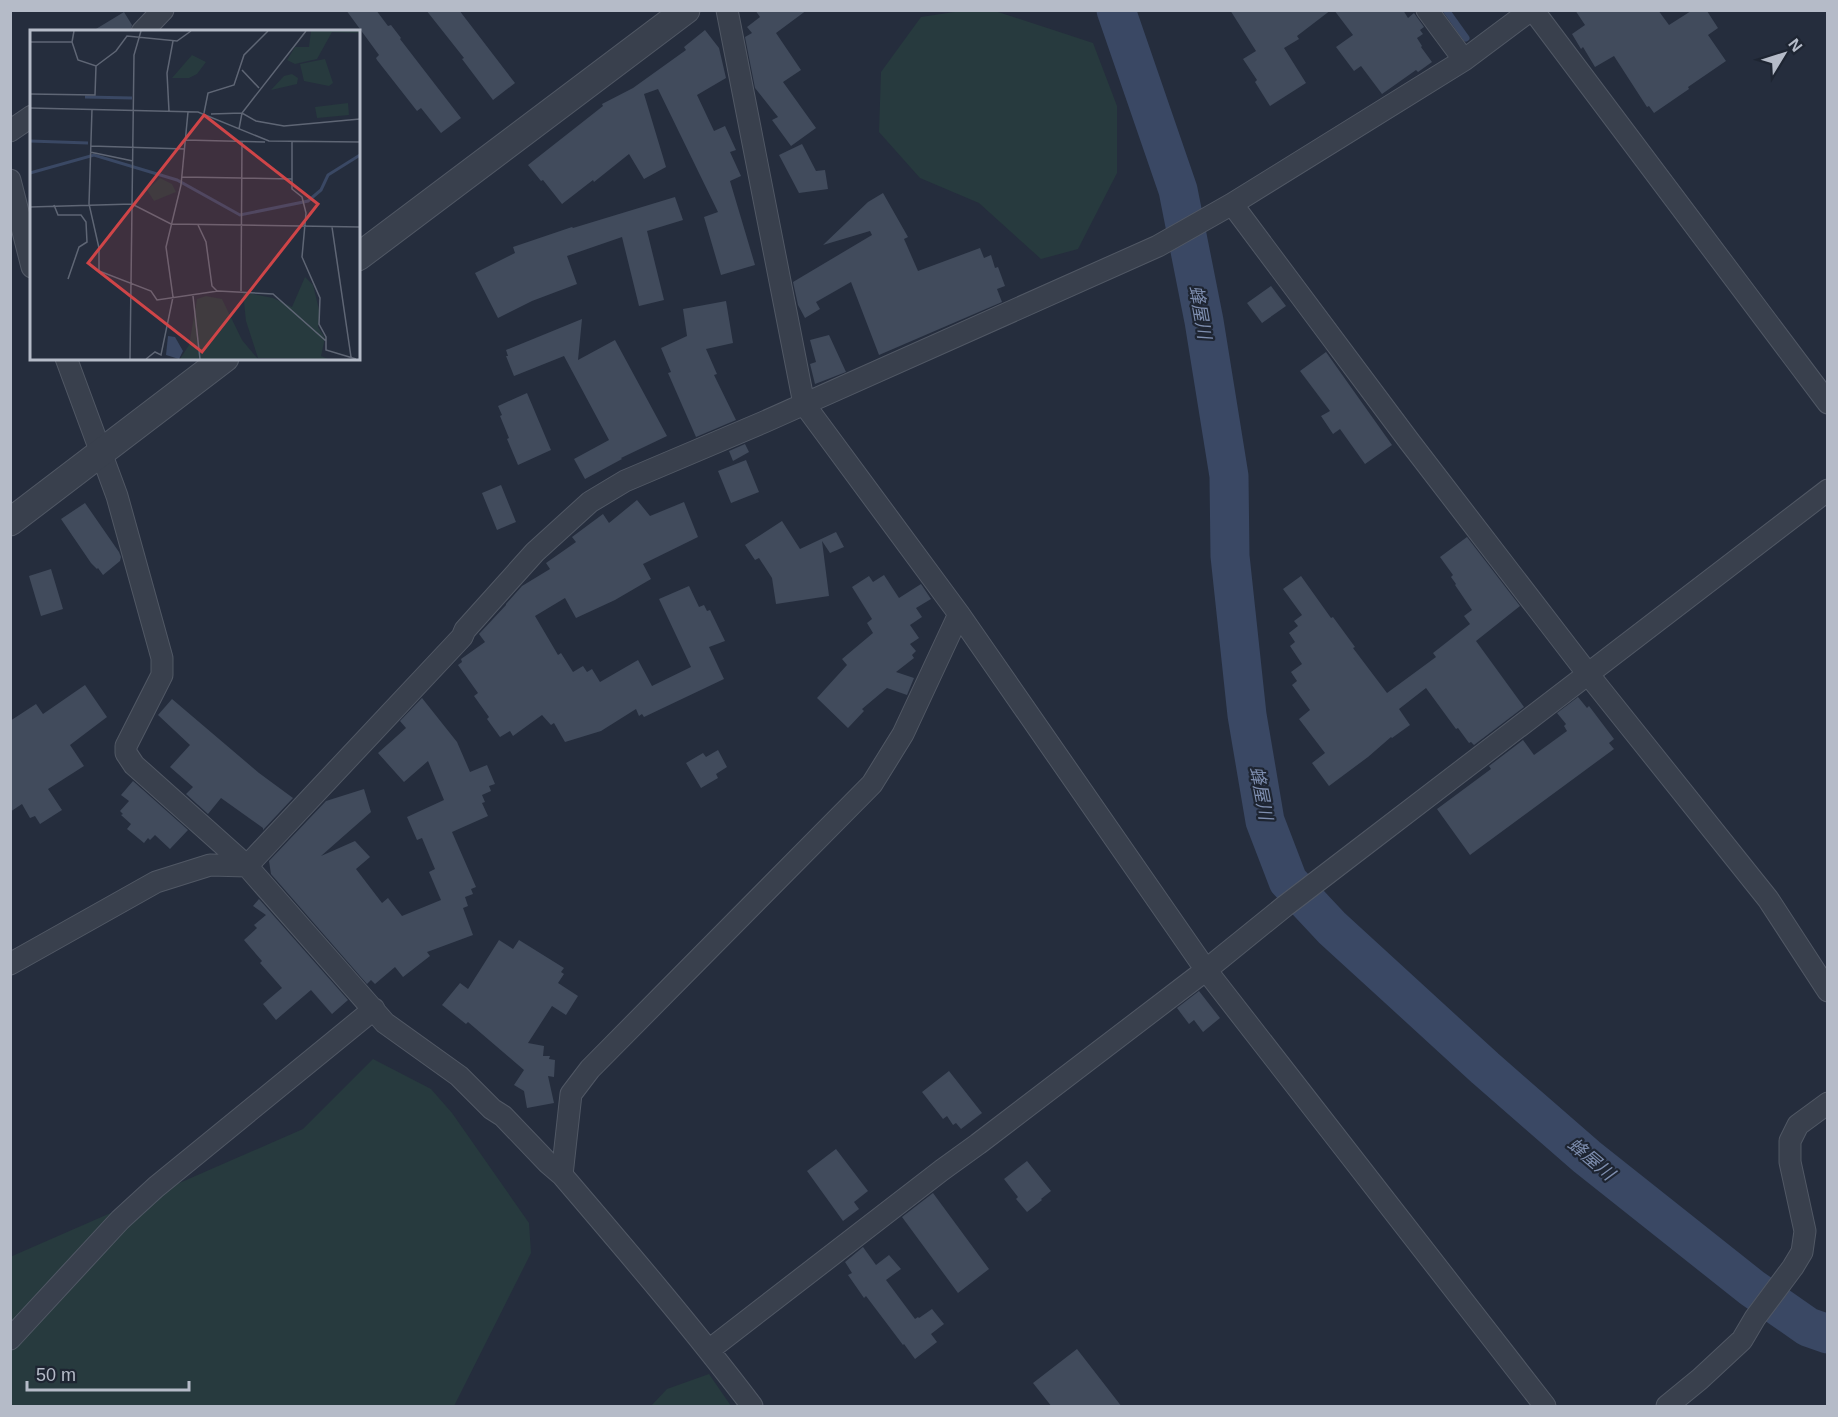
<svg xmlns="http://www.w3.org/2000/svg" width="1838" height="1417" viewBox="0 0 1838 1417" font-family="Helvetica,'Noto Sans JP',sans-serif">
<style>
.green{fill:#273a3e}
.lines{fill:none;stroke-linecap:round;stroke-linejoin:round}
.stream{stroke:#3a4864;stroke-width:7}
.river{stroke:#3a4864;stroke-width:39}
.building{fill:#414b5c}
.minor-casing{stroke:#515865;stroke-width:23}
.tertiary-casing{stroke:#515865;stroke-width:29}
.minor{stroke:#39404d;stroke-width:21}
.tertiary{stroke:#39404d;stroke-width:27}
.labels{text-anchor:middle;stroke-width:4.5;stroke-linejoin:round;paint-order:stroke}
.water-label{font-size:18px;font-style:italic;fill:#7e8eaf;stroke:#1e2532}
.inset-river{fill:none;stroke:#3a4864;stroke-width:3}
.inset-road{fill:none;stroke:#5f6675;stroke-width:1.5}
.view{fill:#cf4548;fill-opacity:0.15;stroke:#cf4548;stroke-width:3}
.inset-edge{fill:none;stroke:#b5bbc8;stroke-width:3}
</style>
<rect width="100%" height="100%" fill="#252d3d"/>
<path class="green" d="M961 11H995L1093 43 1117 106V173L1078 249 1041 259 979 203 920 178 879 132 881 72 921 17Z
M373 1059 431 1089 452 1113 529 1223 531 1253 454 1406H11L10 1257 303 1129Z
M709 1374 731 1406H651L667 1389Z"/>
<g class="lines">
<path class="stream" d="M1446 10 1466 38"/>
<path class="river" d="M1116 10 1178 190 1204 321 1229 476 1230 556 1247 715 1265 821 1288 881 1332 928 1485 1068 1587 1157 1752 1288 1808 1327 1828 1334"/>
</g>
<path class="building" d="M346 10H376L388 26 391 25 401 38 400 39 461 118 441 133 421 108 417 111 377 60 376 58 379 55Z
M426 10H459L515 83 493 100 462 59 464 58Z
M755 10H807L776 33 801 70 783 82 816 128 791 146 772 120 778 117 755 88 745 37 752 33 747 27 760 17Z
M1230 10H1331L1297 36 1299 39 1284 48 1306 83 1270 106 1255 82 1257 80 1243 59 1256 51Z
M1334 10H1403L1408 18 1414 13 1424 27 1420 30 1423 34 1417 38 1422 46 1421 47 1432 62 1418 72 1416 70 1382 94 1361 66 1354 71 1336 47 1353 35Z
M1575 10H1658L1669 25 1691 11H1707L1718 28 1708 35 1726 61 1688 87 1689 89 1654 113 1649 106 1647 107 1614 56 1595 67 1583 47 1581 49 1572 34 1585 25Z
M124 12 132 25 130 32H91Z
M705 30 719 48 726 78 697 95 714 131 725 126 736 150 730 152 741 176 730 181 755 265 721 275 704 217 718 212 658 89 644 94 666 167 644 179 629 154 594 182 593 180 562 204 543 180 541 181 528 165 603 106 602 104 633 88 686 50 684 47Z
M802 144 816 171 825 170 828 189 799 193 779 155Z
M883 193 908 237 904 239 918 271 980 248 984 258 991 255 995 268 998 267 1005 286 997 289 1002 302 879 355 851 282 816 302 820 309 805 318 798 305 793 282 872 235 870 231 823 245 868 202Z
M675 197 683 220 647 231 664 300 639 306 622 237 567 256 577 284 532 301 498 318 475 273 515 253 513 247 572 227 573 228Z
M1271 286 1286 306 1262 323 1247 303Z
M726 301 733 343 706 349 717 374 714 375 736 420 696 437 668 373 671 372 661 348 687 336 683 309Z
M582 319 578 360 615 340 667 436 621 458 622 459 585 479 574 459 609 440 564 356 514 376 506 356H508L506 350Z
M829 335 846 372 815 384 810 364 816 362 810 340Z
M1326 352 1392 445 1365 464 1340 429 1333 434 1321 416 1330 411 1300 371Z
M527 393 551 450 518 465 507 439 509 438 500 416 502 415 498 406Z
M745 444 749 452 733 461 729 451Z
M746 460 759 492 731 503 718 471Z
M501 485 516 522 497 530 482 493Z
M637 500 650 516 684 502 698 537 643 564 651 579 615 600 576 618 565 598 535 616 558 655 561 653 573 672 583 666 587 672 592 669 600 682 638 660 652 686 691 667 659 599 689 586 699 607 704 605 707 611 710 610 725 641 709 647 724 679 644 717 642 714 639 716 636 709 601 731 565 742 554 723 551 725 542 715 513 736 510 731 500 737 487 719 489 717 474 696 478 693 458 665 462 662 461 659 485 642 479 634 506 605V604L522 586 550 569 546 563 576 542 572 537 603 514 609 523Z
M85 503 119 552 121 557 120 561 103 575 98 568 97 569 91 563 61 519Z
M782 521 800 549 836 532 844 547 830 553 822 541 829 596 776 604 772 578 759 558 755 560 745 545Z
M1467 537 1520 606 1476 641 1524 707 1474 745 1471 742 1469 743 1458 728 1456 729 1426 688 1399 709 1410 725 1392 738 1391 737 1368 757 1329 786 1312 763 1325 753 1299 719 1310 710 1292 685 1297 681 1291 672 1302 664 1290 646 1295 642 1289 633 1298 626 1294 621 1302 615 1283 589 1301 576 1331 618 1333 617 1355 647 1353 648 1387 693 1436 657 1433 653 1470 624 1464 616 1472 610 1455 585 1456 584 1451 577 1453 575 1440 557Z
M51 569 63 609 41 616 29 576Z
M884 575 899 598 921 584 931 599 916 608 922 617 910 625 919 638 910 644 916 651 912 655 914 658 896 672 914 678 907 695 887 688 862 709 864 711 848 728 817 698 847 665 842 659 873 633 867 623 872 619 852 587 869 576 873 582Z
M85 685 107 717 70 745 84 766 48 789 62 810 40 824 35 816 30 818 22 804 10 812V721L36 704 43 714Z
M1578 697 1587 708 1589 706 1614 739 1609 743 1614 749 1470 855 1437 809 1491 769 1489 766 1523 740 1534 755 1567 731 1564 726 1566 724 1557 713Z
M422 698 457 742 470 772 487 765 495 784 489 786 491 791 482 795 485 802 482 803 488 816 452 832 476 887 471 889 473 894 465 897 468 906 463 908 473 935 427 952 430 956 403 977 395 967 375 984 371 980 367 984 271 874 269 861 326 801 364 789 371 812 321 856 355 841 370 857 356 869 382 903 388 898 402 916 441 900 429 872 435 869 422 838 417 840 407 817 444 800 428 761 404 782 378 753 406 728 400 721Z
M172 699 259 773 293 798 263 830V828L221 798 208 814 186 794 193 787 170 767 190 745 158 715Z
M718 750 727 767 716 774 718 778 701 788 686 763 703 753 706 757Z
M133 781 188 830 170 849 155 835 150 840 148 838 144 843 127 829 131 824 121 815 123 814 120 811 129 801 121 795Z
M259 899 348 1000 332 1014 311 990 276 1020 263 1004 282 988 260 963 262 961 244 940 257 928 254 925 266 915 253 906Z
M499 940 513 949 519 940 564 968 561 972 564 974 558 983 578 996 566 1015 552 1006 528 1043 544 1046 543 1056H550L549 1059 555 1060 554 1077 548 1076 554 1103 527 1108 524 1091 514 1085 524 1070 468 1022 466 1024 442 1005 460 983 468 989Z
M1199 991 1220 1018 1203 1032 1194 1020 1189 1024 1177 1008Z
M949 1071 982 1113 961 1129 956 1123 953 1125 947 1116 943 1119 922 1092Z
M836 1149 868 1191 854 1202 859 1209 843 1221 807 1171Z
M1027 1161 1051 1191 1041 1199 1042 1200 1027 1212 1016 1199 1018 1197 1004 1179Z
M933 1193 989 1269 958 1293 902 1217Z
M863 1247 876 1265 889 1255 901 1269 886 1280 915 1319 918 1317 919 1318 932 1309 944 1324 931 1334 937 1342 915 1359 904 1344 903 1345 866 1296 864 1298 848 1275 852 1273 845 1262Z
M1077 1349 1122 1407H1052L1033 1383Z"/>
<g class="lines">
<g class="minor-casing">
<path id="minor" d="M727 10 804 404 959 614 1206 970 1545 1406
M1427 10 1464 60
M1533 10 1828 403
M142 32 163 10
M10 131 32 116
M10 180 32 267
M1232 204 1409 441 1588 674 1768 899 1828 991
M66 358 117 496 162 658V675L126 746V753L134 765 247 866 385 1023 459 1076 492 1109 503 1116 548 1163 562 1175C627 1251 692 1327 752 1406
M10 964 156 882 210 865 247 866 462 637 465 630 535 552 590 502 625 481 764 422 1158 246 1232 204 1464 60 1531 10
M562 1175 571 1094 590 1069 872 784 903 734 959 614
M10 1339 120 1220 156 1187 374 1009
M709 1350 942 1170 978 1144 1206 970 1285 906 1828 490
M1667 1406 1700 1379 1742 1340 1755 1318 1793 1267 1802 1252 1805 1231 1790 1162V1141L1798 1125 1828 1103"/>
</g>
<g class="tertiary-casing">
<path id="tertiary" d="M358 257 686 10
M10 522 225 358"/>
</g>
<use href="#minor" class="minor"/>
<use href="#tertiary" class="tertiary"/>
</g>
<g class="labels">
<g class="water-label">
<text transform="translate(1200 312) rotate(80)" y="6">蜂屋川</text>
<text transform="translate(1261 793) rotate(79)" y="6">蜂屋川</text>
<text transform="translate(1591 1159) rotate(40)" y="6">蜂屋川</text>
</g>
</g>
<g transform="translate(30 30)">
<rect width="330" height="330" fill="#252d3d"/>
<path d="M281 1H330V3L302 2 287 29 265 34 257 30 265 17H279ZM162 25 176 32 167 44 159 48H142ZM295 29 303 53 299 56 274 51 270 34ZM262 44 268 48 267 54 241 60 254 46ZM318 73 319 85 287 88 285 77ZM130 148 142 154 146 162 124 171 117 160ZM275 247 283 255 290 284 288 297 295 308 291 326 298 329 228 328 216 291 213 262 243 268 262 277ZM176 266 192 269 212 310 228 329H150L159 315 167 269Z" fill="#273a3e"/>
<path d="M138 306 145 307 153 321 149 329 136 325Z" fill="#3a4864"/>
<path class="inset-river" d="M55 67 102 68M0 111 58 113M0 143 64 125 147 150 210 185 278 171 291 160 298 145 330 125"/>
<path class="inset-road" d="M44 1 42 12 48 30 66 36 86 21 97 6 147 11 161 1M0 12H42M212 40 229 58M0 64 65 65 66 36M0 78 168 82 239 111 330 112M62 79 59 174 69 218V241L121 261 127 270 188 261 243 264 296 311M139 81 137 43 143 11M174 83 178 63 204 55 214 25 238 1M181 84 212 83 226 91 254 96 330 89M209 99 212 83 276 1M155 110 235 112M262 112V159L272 167 276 183 272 227 290 268 289 294 296 307V320L326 329M61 116 155 119M60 122 103 131M152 147 262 149M24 175 28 185H51L56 192 57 212 49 217 38 249M0 177 102 174 141 194 330 197M168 195 176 212 182 256 187 261M302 197 321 327M211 261 212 111M163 266 170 329M100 329 104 25 111 1M116 329 125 322 131 325 143 267 136 217 151 155 158 82"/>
<path class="view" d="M174 85 288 174 172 322 58 233Z"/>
<rect width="330" height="330" class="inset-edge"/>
</g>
<rect width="1838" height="1417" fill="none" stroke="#b5bbc8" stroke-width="24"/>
<g transform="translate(1784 54) rotate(52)" stroke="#1e2532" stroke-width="4.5" paint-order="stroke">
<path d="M0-4.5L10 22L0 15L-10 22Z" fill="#b5bbc8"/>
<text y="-9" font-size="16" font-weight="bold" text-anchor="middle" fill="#b5bbc8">N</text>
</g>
<path d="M27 1381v9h162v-9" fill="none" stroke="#b5bbc8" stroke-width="3"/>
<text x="36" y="1381" font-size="18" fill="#b5bbc8" stroke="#1e2532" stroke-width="4.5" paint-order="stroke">50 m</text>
</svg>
